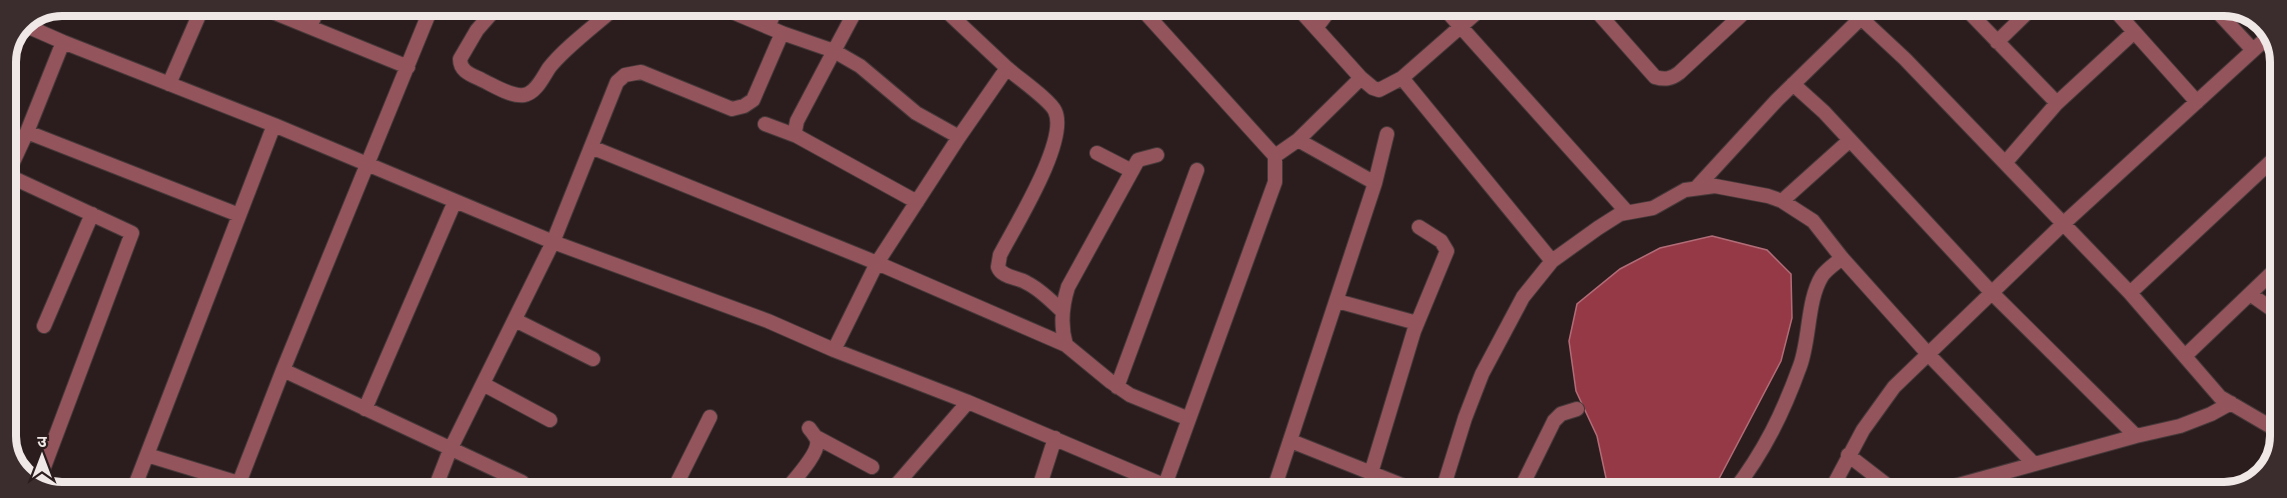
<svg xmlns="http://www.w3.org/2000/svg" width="2287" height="498" viewBox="0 0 2287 498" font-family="Merriweather,'Noto Sans Devanagari',serif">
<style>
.water{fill:#963947;stroke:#b16d77;stroke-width:1.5}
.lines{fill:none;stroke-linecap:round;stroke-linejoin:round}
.minor-casing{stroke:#47393a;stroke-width:16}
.minor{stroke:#93545b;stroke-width:14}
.rim{fill:none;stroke:#f0e7e7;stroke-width:8}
</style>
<rect width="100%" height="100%" fill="#2b1d1e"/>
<path class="water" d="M1712 236 1767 250 1791 274 1792 318 1781 361 1712 492H1609L1597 436 1576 391 1569 341 1577 304 1620 269 1660 248Z"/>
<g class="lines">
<g class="minor-casing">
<path id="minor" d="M258 6 408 67
M498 6 477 30 460 59C460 72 472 75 482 80 493 85 511 97 524 95 536 93 543 77 549 68 564 48 597 24 617 6
M718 6 782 33 834 51 858 6
M1140 7 1275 156 1298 140
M1297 7 1361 78 1373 88 1379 90 1402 78 1483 7
M1443 7 1627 212
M1593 7 1655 77C1665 80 1671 79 1679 73L1750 7
M1853 7 1861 18 1905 59 2130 293 2220 397 2280 432
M1964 7 2057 103
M2112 7 2197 102
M2213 7 2253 50
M22 24 63 42 274 125 553 242 768 321 834 350 968 402 1180 492
M310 27 319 6
M768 27 777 6
M1316 28 1332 7
M1997 42 2033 7
M1007 68C1018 78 1050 100 1055 111 1069 140 1015 226 1000 255L998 267C1002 278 1018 277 1027 283 1040 289 1051 301 1062 311
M1402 78 1552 261
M169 84 203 6
M1793 84 1824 112 1991 292 2136 436
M765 124 797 136
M27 132 239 215
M591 147 877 263 1066 345 1111 382 1130 395 1189 419
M1097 153 1132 171
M2005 163 2057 103 2134 32
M1375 183 1387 134
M1697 187 1777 100 1861 18
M1782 201 1850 140
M917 202 797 136 795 131 797 121 834 51 860 66 916 113 959 137
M2130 293 2280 153
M2250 294 2280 315
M1337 301 1417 323
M515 320 593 359
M44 326 92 214
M1066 345C1060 325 1062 306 1068 287L1138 160 1157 155
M834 350 877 263 959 137 1007 68 941 6
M2185 356 2280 265
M283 370 522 482
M483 384 550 420
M1117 387 1197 170
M365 409 455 201
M816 437 872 467
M1291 441 1419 492
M147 455 265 491
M1848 455 1896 492
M1371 473 1414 331 1447 251 1441 241 1419 227
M38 483 132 233 7 175 27 132 63 42
M239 483 283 370 432 6
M1165 485 1275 182V156
M133 491 274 125
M434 491 450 450 553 242 617 82 625 75 641 72 732 109 744 106 753 100 782 33
M673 491 710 417
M785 491C793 481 820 453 817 440 815 435 811 431 809 428
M891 491 968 402
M1038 491 1055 438
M1273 492 1375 183 1298 140 1361 78
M1442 492 1465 418 1482 374 1523 297 1552 261 1598 228 1620 214 1653 208 1685 190 1715 186 1768 196 1782 201 1813 221 1842 258 1929 355 2034 464
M1519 492 1554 421 1561 414 1577 409
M1733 492C1764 452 1783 413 1800 366 1810 339 1807 300 1822 276 1827 269 1835 264 1842 258
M1830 492 1863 430 1894 387 2063 224 2271 34
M1933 492 2136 436 2180 426 2211 414 2231 403"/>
</g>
<use href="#minor" class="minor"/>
</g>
<path d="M0 0H2287V498H0ZM62 16H2224A46 46 0 0 1 2270 62V436A46 46 0 0 1 2224 482H62A46 46 0 0 1 16 436V62A46 46 0 0 1 62 16Z" fill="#3b2d2e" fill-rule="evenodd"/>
<path class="rim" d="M62 16H2224A46 46 0 0 1 2270 62V436A46 46 0 0 1 2224 482H62A46 46 0 0 1 16 436V62A46 46 0 0 1 62 16Z"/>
<g transform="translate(42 456)" stroke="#2b1d1e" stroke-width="4.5" paint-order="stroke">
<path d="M0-4.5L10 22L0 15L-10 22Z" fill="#f0e7e7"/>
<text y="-9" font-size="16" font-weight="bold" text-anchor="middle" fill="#f0e7e7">उ</text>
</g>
</svg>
